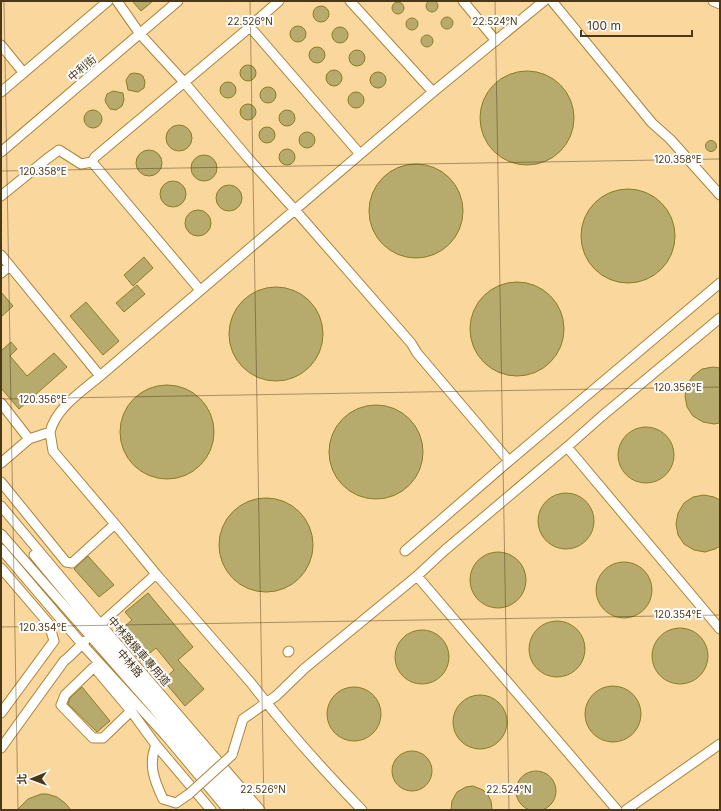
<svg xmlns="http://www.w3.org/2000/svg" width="721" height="811" viewBox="0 0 721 811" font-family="Inter,'Noto Sans TC',sans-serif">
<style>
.building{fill:#b6ab6d;stroke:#8b7d26}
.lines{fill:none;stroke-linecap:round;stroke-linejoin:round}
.minor-casing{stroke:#ad8337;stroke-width:11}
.minor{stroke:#fff;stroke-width:9}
.minor-bridge-casing{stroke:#ad8337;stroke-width:11;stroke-linecap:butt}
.minor-bridge{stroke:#fff;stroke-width:9}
.ticks{fill:none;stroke:#4a3819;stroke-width:1;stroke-opacity:0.45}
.labels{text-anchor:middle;stroke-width:4;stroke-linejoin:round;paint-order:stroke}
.street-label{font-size:11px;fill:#4a3819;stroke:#fdfdfd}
.ticks-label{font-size:10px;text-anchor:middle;fill:#4a3819;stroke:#fdfdfd;stroke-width:4;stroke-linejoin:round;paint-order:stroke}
</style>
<rect width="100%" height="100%" fill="#fad79c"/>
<path class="building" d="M426 6a6 6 0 1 1 12 0a6 6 0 1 1-12 0Z
M132 1H153L141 11Z
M392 8a6 6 0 1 1 12 0a6 6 0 1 1-12 0Z
M313 14a8 8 0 1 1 16 0a8 8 0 1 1-16 0Z
M441 23a6 6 0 1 1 12 0a6 6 0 1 1-12 0Z
M406 24a6 6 0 1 1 12 0a6 6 0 1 1-12 0Z
M290 34a8 8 0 1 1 16 0a8 8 0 1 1-16 0Z
M332 35a8 8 0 1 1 16 0a8 8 0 1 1-16 0Z
M421 41a6 6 0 1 1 12 0a6 6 0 1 1-12 0Z
M309 55a8 8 0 1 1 16 0a8 8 0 1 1-16 0Z
M349 58a8 8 0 1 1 16 0a8 8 0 1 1-16 0Z
M240 73a8 8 0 1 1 16 0a8 8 0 1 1-16 0Z
M326 78a8 8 0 1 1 16 0a8 8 0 1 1-16 0Z
M480 118a47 47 0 1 1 94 0a47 47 0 1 1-94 0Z
M370 80a8 8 0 1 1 16 0a8 8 0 1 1-16 0Z
M134 73 140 74 143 76 145 82 144 88 138 92 128 90 126 80 130 74Z
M220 90a8 8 0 1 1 16 0a8 8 0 1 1-16 0Z
M260 95a8 8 0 1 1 16 0a8 8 0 1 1-16 0Z
M113 91 123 93 124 100 122 106 116 110 110 109 106 103 105 100 107 94Z
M348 100a8 8 0 1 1 16 0a8 8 0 1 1-16 0Z
M240 112a8 8 0 1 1 16 0a8 8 0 1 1-16 0Z
M84 119a9 9 0 1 1 18 0a9 9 0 1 1-18 0Z
M279 118a8 8 0 1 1 16 0a8 8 0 1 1-16 0Z
M166 138a13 13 0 1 1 26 0a13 13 0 1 1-26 0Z
M259 135a8 8 0 1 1 16 0a8 8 0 1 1-16 0Z
M299 140a8 8 0 1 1 16 0a8 8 0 1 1-16 0Z
M705.5 146a5.5 5.5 0 1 1 11 0a5.5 5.5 0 1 1-11 0Z
M279 157a8 8 0 1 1 16 0a8 8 0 1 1-16 0Z
M136 163a13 13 0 1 1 26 0a13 13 0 1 1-26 0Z
M191 168a13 13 0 1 1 26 0a13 13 0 1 1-26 0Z
M369 211a47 47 0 1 1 94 0a47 47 0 1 1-94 0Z
M160 194a13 13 0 1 1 26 0a13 13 0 1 1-26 0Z
M216 198a13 13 0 1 1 26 0a13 13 0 1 1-26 0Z
M581 236a47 47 0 1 1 94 0a47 47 0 1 1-94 0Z
M185 223a13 13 0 1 1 26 0a13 13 0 1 1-26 0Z
M144 257 153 268 133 286 124 275Z
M470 329a47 47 0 1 1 94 0a47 47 0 1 1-94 0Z
M137 285 145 294 124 312 116 303Z
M229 334a47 47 0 1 1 94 0a47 47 0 1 1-94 0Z
M1 292 13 306 1 317Z
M86 302 119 341 103 355 70 316Z
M11 342 17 349 10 356 27 376 54 353 67 367 19 409 1 388V351Z
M713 367 720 368V423L714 424 703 422 693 416 687 407 685 396 687 385 693 376 702 369Z
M120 432a47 47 0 1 1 94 0a47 47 0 1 1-94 0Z
M329 452a47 47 0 1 1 94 0a47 47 0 1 1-94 0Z
M618 455a28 28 0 1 1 56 0a28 28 0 1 1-56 0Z
M538 521a28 28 0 1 1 56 0a28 28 0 1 1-56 0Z
M704 495 714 497 720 500V546L715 549 705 552 694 550 684 544 678 535 676 524 678 513 684 503 693 497Z
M219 545a47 47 0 1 1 94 0a47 47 0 1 1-94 0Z
M470 580a28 28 0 1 1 56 0a28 28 0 1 1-56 0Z
M88 556 114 585 99 597 74 569Z
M596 590a28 28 0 1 1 56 0a28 28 0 1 1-56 0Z
M148 593 193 647 178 660 204 689 185 706 163 680 174 670 156 648 140 661 117 633 132 620 125 612Z
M529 649a28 28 0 1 1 56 0a28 28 0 1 1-56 0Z
M652 656a28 28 0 1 1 56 0a28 28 0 1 1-56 0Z
M395 657a27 27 0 1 1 54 0a27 27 0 1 1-54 0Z
M585 714a28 28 0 1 1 56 0a28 28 0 1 1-56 0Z
M327 714a27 27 0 1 1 54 0a27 27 0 1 1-54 0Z
M82 687 110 721 97 732 68 704 70 698Z
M453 722a27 27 0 1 1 54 0a27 27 0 1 1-54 0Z
M392 771a20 20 0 1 1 40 0a20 20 0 1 1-40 0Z
M516 791a20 20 0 1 1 40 0a20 20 0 1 1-40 0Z
M473 786 483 790 488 795 491 801 492 810H451L452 801 457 792 466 787Z
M41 794H47L57 797 65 803 71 810H17L28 799Z"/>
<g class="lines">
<g class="minor-casing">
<path id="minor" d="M117 1 140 34 184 82 248 158 295 210 411 343 417 353 509 461
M350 1 433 92
M463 1 496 41
M552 1 652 123 670 139 720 195
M713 1 720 4
M250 27 360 154
M1 45 23 72
M1 92 108 1
M1 152 178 1
M92 162 200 290
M1 196 48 158 59 150 81 164 92 162 95 157 250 27 255 22 279 1
M1 255 100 376
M1 273 9 266
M1 403 29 439
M50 432C56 408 81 392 100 376L433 92 544 1
M567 447 720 629
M1 463 29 439 50 432 53 451 115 524 156 574 251 683C285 727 323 770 362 810
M1 482 66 562 72 563 115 524
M1 506 101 625 260 810
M1 534 150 704 239 810
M1 549 82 644 166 736 228 810
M405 551 509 461 720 283
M34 555 95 629 251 810
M1 568 49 624 54 641 1 713
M417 576 617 810
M96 628 156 574
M288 652 289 651
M131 711 103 738H93L61 705 65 695 94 667 131 711 156 745C148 764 154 780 163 799L176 803 189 794
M156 745 211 810
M1 748 64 661 70 656 85 641
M232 755 243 719 276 696 305 668 417 576 445 550 567 447 602 416 720 318
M626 810 720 744"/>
</g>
<use href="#minor" class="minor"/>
<g class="minor-bridge-casing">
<path id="minor-bridge" d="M189 794 232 755"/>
</g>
<use href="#minor-bridge" class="minor-bridge"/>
</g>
<path class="ticks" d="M4 1 18 810M250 1 264 810M495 1 509 810M1 171 720 159M1 399 720 387M1 627 720 615"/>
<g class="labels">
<g class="street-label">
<text transform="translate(82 68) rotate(-40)" y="4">中利街</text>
<text transform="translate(139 651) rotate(49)" y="4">中林路機車專用道</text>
<text transform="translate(130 663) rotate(49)" y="4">中林路</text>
</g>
</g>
<g class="ticks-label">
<text x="250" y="25">22.526°N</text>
<text x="495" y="25">22.524°N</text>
<text x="678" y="163">120.358°E</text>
<text x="43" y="175">120.358°E</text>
<text x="678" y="391">120.356°E</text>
<text x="43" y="403">120.356°E</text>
<text x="678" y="618">120.354°E</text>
<text x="43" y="631">120.354°E</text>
<text x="263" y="793">22.526°N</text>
<text x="509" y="793">22.524°N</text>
</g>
<rect width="721" height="811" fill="none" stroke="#4a3819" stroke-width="4"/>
<g transform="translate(32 779) rotate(269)" stroke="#fdfdfd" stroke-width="3" paint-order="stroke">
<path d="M0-3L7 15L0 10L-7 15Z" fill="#4a3819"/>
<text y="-6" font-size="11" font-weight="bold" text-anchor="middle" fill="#4a3819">北</text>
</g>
<path d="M581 30v6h111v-6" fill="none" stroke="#4a3819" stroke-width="2"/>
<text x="587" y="30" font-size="12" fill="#4a3819" stroke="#fdfdfd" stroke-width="3" paint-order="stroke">100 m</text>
</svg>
